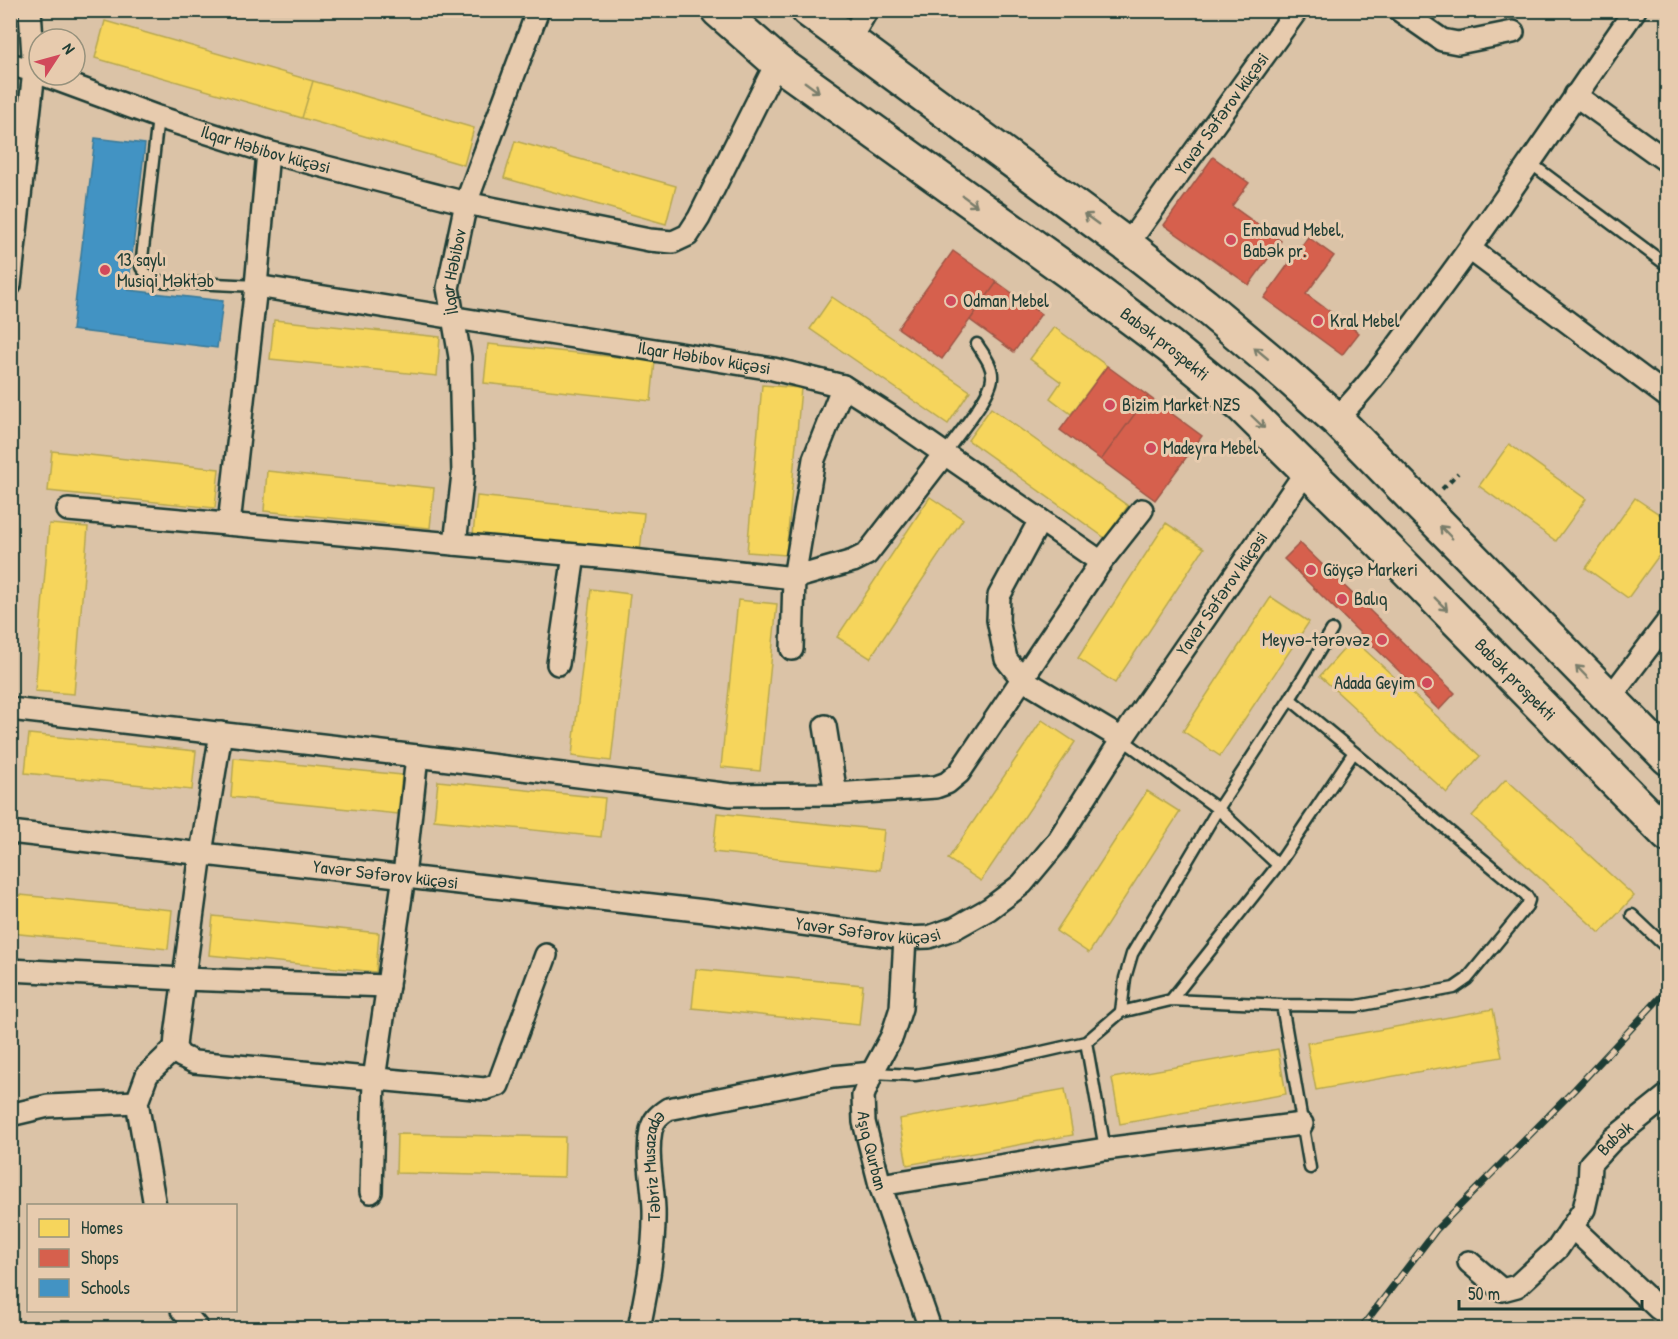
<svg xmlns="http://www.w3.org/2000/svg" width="1678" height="1339" viewBox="0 0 1678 1339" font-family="'Patrick Hand',sans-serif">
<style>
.homes{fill:#f6d55c;stroke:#b6a750;stroke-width:1.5}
.shops{fill:#d6604d;stroke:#9f5646;stroke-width:1.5}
.schools{fill:#4393c3;stroke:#387998;stroke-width:1.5}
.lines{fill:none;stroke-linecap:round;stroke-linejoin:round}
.lane-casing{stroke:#1f3d34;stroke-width:15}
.street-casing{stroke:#1f3d34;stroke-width:26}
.primary-casing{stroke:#1f3d34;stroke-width:38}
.path{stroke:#1f3d34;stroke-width:4;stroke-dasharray:6 4.5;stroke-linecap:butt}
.lane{stroke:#e7cbae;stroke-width:10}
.street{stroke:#e7cbae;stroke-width:21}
.primary{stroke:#e7cbae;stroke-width:33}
.rail-casing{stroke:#1f3d34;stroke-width:7}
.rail{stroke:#e7cbae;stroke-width:4.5;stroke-dasharray:14;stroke-linecap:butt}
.oneway{stroke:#797d6b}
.poi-dot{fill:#d1495b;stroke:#e7cbae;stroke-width:2}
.labels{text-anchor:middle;stroke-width:6;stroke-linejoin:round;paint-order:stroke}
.street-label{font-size:18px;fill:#1f3d34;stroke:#e7cbae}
.poi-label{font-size:18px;fill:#1f3d34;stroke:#e7cbae;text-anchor:start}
</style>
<rect width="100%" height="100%" fill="#dbc3a7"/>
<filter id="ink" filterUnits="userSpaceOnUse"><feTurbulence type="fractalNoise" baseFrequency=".0167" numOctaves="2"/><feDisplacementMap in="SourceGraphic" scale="12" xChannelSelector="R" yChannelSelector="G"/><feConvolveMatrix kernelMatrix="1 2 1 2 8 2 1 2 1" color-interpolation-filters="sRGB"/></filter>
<g filter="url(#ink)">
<path class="homes" d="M105 21 313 81 302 118 95 58Z
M313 81 474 128 464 165 302 118Z
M515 141 676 186 666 224 504 178Z
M832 297 970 391 948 424 810 329Z
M274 320 440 337 437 376 270 359Z
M1054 327 1107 366 1071 414 1050 398 1061 382 1030 359Z
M488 344 655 361 651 401 484 383Z
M762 385 801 388 786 555 747 552Z
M991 408 1128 506 1105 538 968 440Z
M1509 444 1586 499 1556 541 1479 486Z
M52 451 219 469 215 508 48 491Z
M267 471 434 488 430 528 264 511Z
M477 496 644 513 640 552 473 535Z
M930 497 963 519 870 658 837 637Z
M1635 498 1668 520V543L1628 598 1586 568Z
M1166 523 1204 548 1115 683 1078 658Z
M49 524 88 527 74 694 35 691Z
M591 589 630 594 611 761 572 756Z
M1271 597 1309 622 1220 756 1183 731Z
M738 600 777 604 760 771 721 767Z
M1353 639 1480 756 1447 793 1320 676Z
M1042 720 1075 742 981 881 948 859Z
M29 734 196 751 192 790 25 773Z
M234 758 402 775 398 814 231 797Z
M1506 779 1634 896 1600 933 1472 816Z
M438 781 605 798 601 837 434 820Z
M1147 791 1180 812 1089 953 1056 931Z
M717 813 884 830 880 870 713 852Z
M10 894 172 910 168 949 10 933Z
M213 916 379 933 376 972 209 955Z
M696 969 863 985 859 1025 692 1008Z
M1493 1009 1502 1057 1316 1090 1307 1043Z
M1278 1049 1286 1094 1120 1124 1112 1078Z
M1065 1089 1073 1135 907 1165 899 1119Z
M397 1134 565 1137 564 1177 396 1173Z"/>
<path class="shops" d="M1213 157 1249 183 1232 206 1281 241 1249 285 1164 225Z
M1308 237 1334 256 1306 294 1359 333 1342 355 1264 298Z
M953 251 997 282 942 359 898 328Z
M997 282 1041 314 1014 352 970 320Z
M1107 366 1148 396 1101 460 1060 430Z
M1148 396 1202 436 1155 500 1101 460Z
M1300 543 1455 693 1439 710 1284 559Z"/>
<path class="schools" d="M95 138 145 144 128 290 223 301 217 348 72 330Z"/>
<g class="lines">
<g class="lane-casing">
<path id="lane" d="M158 117 141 267 152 281 256 286
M1529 162 1668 266
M945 453C956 437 991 396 992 378 993 365 983 354 977 344
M1290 699 1526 895 1529 900 1527 906 1467 979 1454 988 1357 1006 1282 1005 1171 1000 1121 1012 1125 978 1132 954 1218 809 1290 699 1332 630
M1122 739 1218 809 1278 865
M1632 915 1668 949
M1171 1000 1278 865 1354 752
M1282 1005 1310 1168
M1086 1042 1105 1149
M872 1073 915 1075 998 1062 1086 1042 1121 1012"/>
</g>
<g class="street-casing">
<g id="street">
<path d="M1399 10 1442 40 1458 43 1513 32"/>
<path d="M849 41 867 10"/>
<path d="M10 64 39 73"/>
<path id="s1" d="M44 75 158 117 268 152 466 203 649 240 673 242 688 235 699 218 777 62"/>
<path d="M1575 95 1668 162"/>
<path id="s2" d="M1127 245 1297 10"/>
<path d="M1470 249 1668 397"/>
<path d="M10 285 34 71 30 10"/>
<path id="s3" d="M256 286 773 369 843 386 890 416 1101 562"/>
<path d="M1336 419C1372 383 1400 342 1431 301 1502 207 1567 107 1635 10"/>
<path d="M68 510 623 559 794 578 814 459 843 386"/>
<path d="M1040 520 999 596 998 620 1006 659 1022 679 1122 739"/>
<path d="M229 524 256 286 268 152"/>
<path id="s4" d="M455 544 463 474 460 357 448 288 466 203 538 10"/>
<path d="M792 649 794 578 853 561 867 554 945 453"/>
<path d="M558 664 574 555"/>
<path d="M1609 699 1668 621"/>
<path d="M10 709 417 756 731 795 836 794 936 787 947 783 959 773 1101 562 1142 510"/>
<path d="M825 726 836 794"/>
<path d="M221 733 201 853 176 1036 175 1048 181 1056 194 1062 485 1089 498 1085 546 955"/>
<path id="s5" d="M10 832 714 912 905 938 929 937 955 928 989 909 1022 884 1057 842 1122 739 1307 470"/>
<path id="s6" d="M905 938 901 1008 892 1036 872 1073 863 1096 864 1122 880 1185 930 1328"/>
<path d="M10 970 183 979 388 986"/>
<path d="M10 1115 48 1106 137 1102"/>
<path d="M880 1185 1105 1149 1302 1124"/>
<path d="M371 1192 374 1079 404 876 417 756"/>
<path d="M155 1206 137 1102 147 1075 175 1048"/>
<path d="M1572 1227 1659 1309"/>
<path id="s7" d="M1469 1262 1502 1290 1517 1286 1558 1248 1584 1209 1589 1187 1590 1164 1613 1139 1668 1095"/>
<path d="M182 1310 197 1328"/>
<path id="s8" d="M639 1328C647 1289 655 1249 654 1209 653 1182 646 1156 651 1130 654 1119 659 1115 668 1109L833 1077 872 1073"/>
</g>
</g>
<g class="primary-casing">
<g id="primary">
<path id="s9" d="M718 10 777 62 1093 289 1169 346 1242 406 1384 546 1668 835"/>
<path d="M808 10 1127 245 1204 305 1273 363 1336 419 1668 758"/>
</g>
</g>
<path class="path" d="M1442 489 1458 473
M1348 581 1363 566"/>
<use href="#lane" class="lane"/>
<use href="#street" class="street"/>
<use href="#primary" class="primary"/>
<g class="rail-casing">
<path id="rail" d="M1361 1328 1436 1230 1575 1089 1668 989"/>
</g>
<use href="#rail" class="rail"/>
</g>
<defs><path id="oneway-shaft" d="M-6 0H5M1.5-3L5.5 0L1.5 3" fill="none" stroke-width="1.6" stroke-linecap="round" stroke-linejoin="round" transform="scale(1.5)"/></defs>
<g class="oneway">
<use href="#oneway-shaft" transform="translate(812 87) rotate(36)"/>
<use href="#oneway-shaft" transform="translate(970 201) rotate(36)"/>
<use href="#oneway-shaft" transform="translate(1091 219) rotate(-144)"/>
<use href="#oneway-shaft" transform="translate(1261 353) rotate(-140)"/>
<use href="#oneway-shaft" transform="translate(1258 422) rotate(44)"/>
<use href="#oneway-shaft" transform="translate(1446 532) rotate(-134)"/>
<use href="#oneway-shaft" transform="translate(1441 604) rotate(45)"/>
<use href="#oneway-shaft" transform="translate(1582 672) rotate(-134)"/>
</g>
</g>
<g class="poi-dot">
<circle cx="1231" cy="240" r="6"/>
<circle cx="105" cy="270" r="6"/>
<circle cx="951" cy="301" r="6"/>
<circle cx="1318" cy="321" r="6"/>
<circle cx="1110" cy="405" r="6"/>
<circle cx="1151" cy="448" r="6"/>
<circle cx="1311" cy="570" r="6"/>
<circle cx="1342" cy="599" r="6"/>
<circle cx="1382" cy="640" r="6"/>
<circle cx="1427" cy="683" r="6"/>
</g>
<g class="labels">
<g class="street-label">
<text dy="6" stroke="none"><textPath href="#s2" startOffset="162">Yavər Səfərov küçəsi</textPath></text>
<text dy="6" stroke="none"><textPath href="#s1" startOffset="234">İlqar Həbibov küçəsi</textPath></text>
<text dy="6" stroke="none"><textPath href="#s4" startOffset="274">İlqar Həbibov</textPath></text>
<text dy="6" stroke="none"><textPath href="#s9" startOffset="558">Babək prospekti</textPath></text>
<text dy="6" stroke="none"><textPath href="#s3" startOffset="454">İlqar Həbibov küçəsi</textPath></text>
<text dy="6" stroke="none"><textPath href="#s5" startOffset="1386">Yavər Səfərov küçəsi</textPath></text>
<text dy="6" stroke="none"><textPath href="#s9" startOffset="1044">Babək prospekti</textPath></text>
<text dy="6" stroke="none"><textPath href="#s5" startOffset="378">Yavər Səfərov küçəsi</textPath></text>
<text dy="6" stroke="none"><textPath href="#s5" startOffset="864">Yavər Səfərov küçəsi</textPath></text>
<text dy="6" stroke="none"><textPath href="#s7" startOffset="243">Babək</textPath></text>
<text dy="6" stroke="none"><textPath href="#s6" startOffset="222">Aşıq Qurban</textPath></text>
<text dy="6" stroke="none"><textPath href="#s8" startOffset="164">Təbriz Musazadə</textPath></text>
</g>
<g class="poi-label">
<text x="1243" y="236">Embavud Mebel,<tspan x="1243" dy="21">Babək pr.</tspan></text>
<text x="117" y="266">13 saylı<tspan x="117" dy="21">Musiqi Məktəb</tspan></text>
<text x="963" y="307">Odman Mebel</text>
<text x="1330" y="327">Kral Mebel</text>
<text x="1122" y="411">Bizim Market NZS</text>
<text x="1163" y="454">Madeyra Mebel</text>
<text x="1323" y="576">Göyçə Markeri</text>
<text x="1354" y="605">Balıq</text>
<text x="1370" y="646" text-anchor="end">Meyvə-tərəvəz</text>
<text x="1415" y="689" text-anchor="end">Adada Geyim</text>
</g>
</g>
<rect width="1678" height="1339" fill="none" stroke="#e7cbae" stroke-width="36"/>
<rect x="18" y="18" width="1642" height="1303" fill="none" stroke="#1f3d34" stroke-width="2" filter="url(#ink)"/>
<rect x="27" y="1204" width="210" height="108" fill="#e7cbae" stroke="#97927d" stroke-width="1.5"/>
<rect x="39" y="1219" width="30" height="18" fill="#f6d55c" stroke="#97927d" stroke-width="1.5"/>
<text x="81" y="1234" font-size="18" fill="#1f3d34">Homes</text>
<rect x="39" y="1249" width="30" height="18" fill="#d6604d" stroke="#97927d" stroke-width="1.5"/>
<text x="81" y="1264" font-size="18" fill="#1f3d34">Shops</text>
<rect x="39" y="1279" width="30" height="18" fill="#4393c3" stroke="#97927d" stroke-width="1.5"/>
<text x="81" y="1294" font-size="18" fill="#1f3d34">Schools</text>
<g transform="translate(57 57) rotate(54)"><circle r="28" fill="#e7cbae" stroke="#97927d" stroke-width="1.5"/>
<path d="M0-4.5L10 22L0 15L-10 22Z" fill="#d1495b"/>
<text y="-9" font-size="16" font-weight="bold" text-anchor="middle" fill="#1f3d34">N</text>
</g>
<path d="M1459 1300v9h183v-9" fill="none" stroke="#1f3d34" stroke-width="3"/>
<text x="1468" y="1300" font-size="18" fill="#1f3d34" stroke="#e7cbae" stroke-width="4.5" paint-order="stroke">50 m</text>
</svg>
